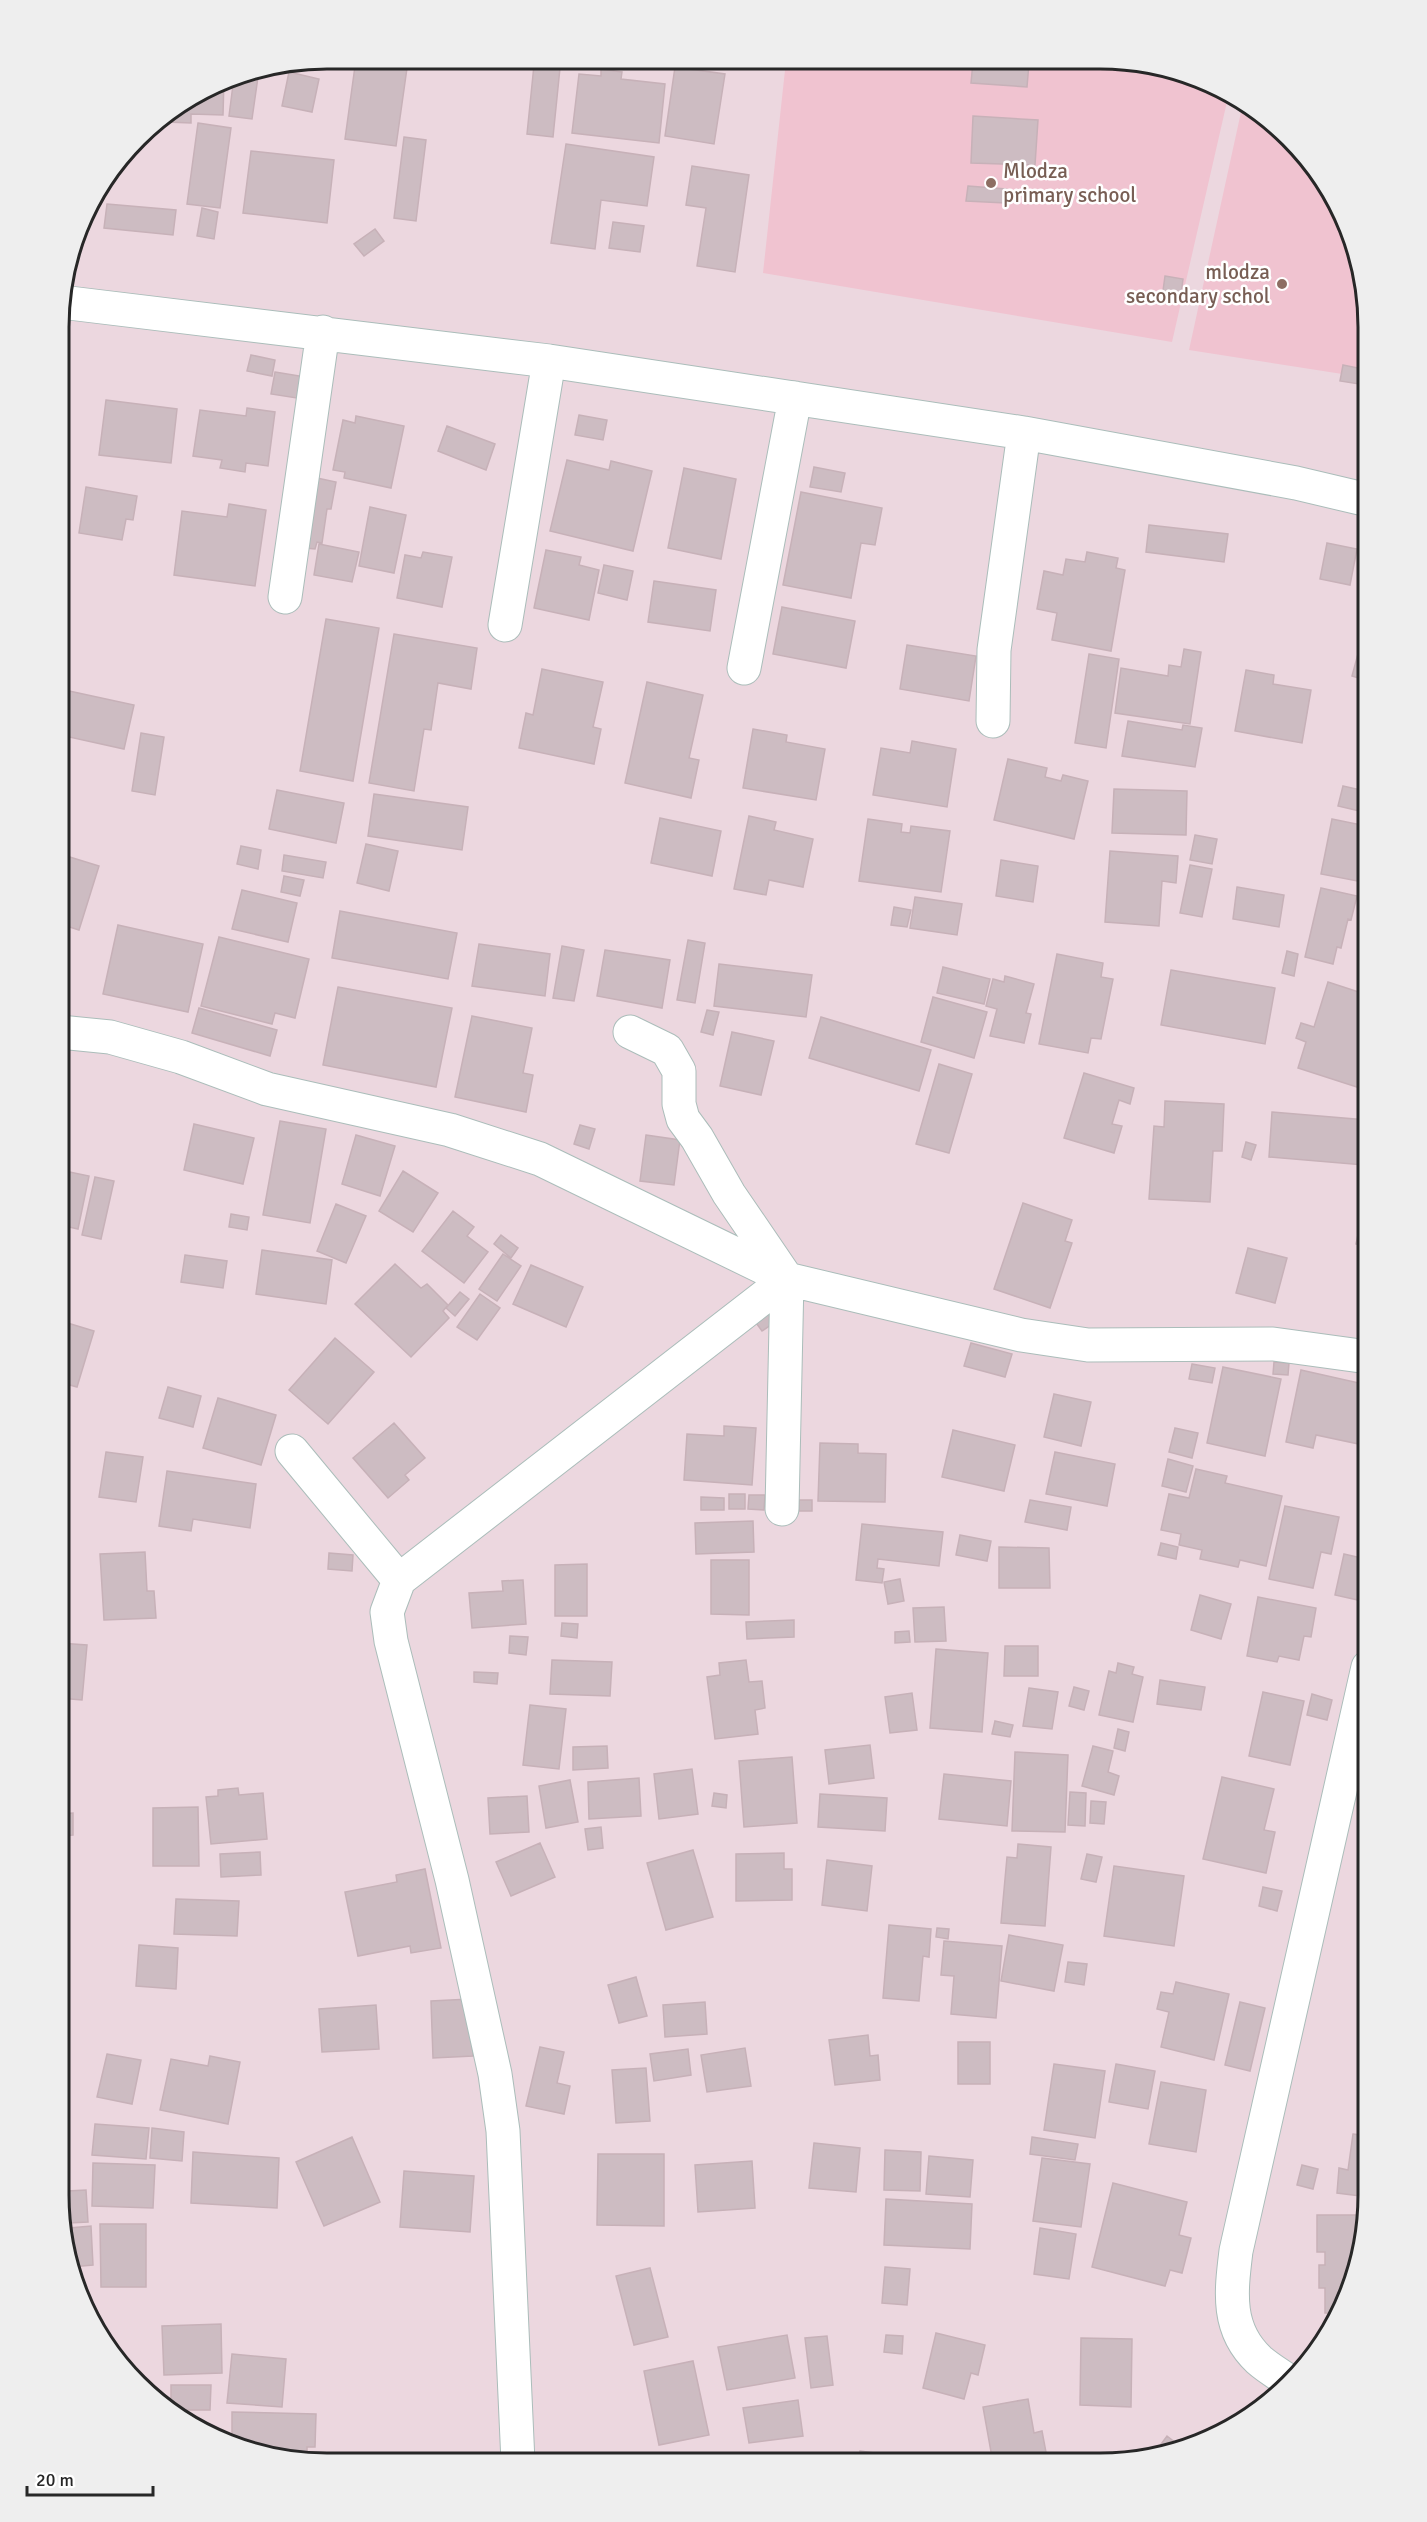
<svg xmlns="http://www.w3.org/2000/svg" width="1427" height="2522" viewBox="0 0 1427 2522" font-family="Signika,sans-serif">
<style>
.education{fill:#f0c3d0}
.building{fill:#cdbcc2;stroke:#c7b1b8;stroke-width:1.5}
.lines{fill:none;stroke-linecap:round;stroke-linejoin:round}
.minor-casing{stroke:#abbdba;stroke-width:35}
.minor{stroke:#fff;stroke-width:33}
.education-dot{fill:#8d6e63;stroke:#fff;stroke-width:2}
.labels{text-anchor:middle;stroke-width:5;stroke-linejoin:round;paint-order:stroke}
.education-label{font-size:21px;fill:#785e54;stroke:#fff;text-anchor:start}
.rim{fill:none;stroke:#272727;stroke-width:3}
</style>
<rect width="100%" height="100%" fill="#ecd7df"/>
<path class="education" d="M786 61 1152 64 1219 86 1229 93 1172 342 763 273Z
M1243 103 1277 125 1323 177 1354 240 1368 327V378L1189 350Z"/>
<path class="building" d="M356 59 408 61 396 146 345 139Z
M973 62 1029 63 1027 87 971 83Z
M534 65 560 68 553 137 527 134Z
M675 67 725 74 714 144 665 136Z
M601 69 622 72 621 79 665 84 659 143 572 133 579 74 601 76Z
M289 72 319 79 312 112 282 106Z
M243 75 258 77 252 119 229 116 234 77Z
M224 79 223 115 191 114V123L166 122V115Z
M973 116 1038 120 1035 165 971 163Z
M198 123 231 128 220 208 187 204Z
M404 137 426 140 416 221 394 218Z
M566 144 654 157 647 206 601 200 595 249 551 243Z
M251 151 334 160 327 223 243 213Z
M692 166 749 175 735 272 697 266 706 208 686 205Z
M968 186 1006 189 1005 203 966 201Z
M107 204 176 210 173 235 104 228Z
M202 208 218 212 214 239 197 236Z
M613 222 644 226 640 252 609 248Z
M375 229 384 241 364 256 354 244Z
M1165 276 1183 279 1180 301 1162 298Z
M251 355 275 360 272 376 247 371Z
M1343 365 1363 369 1359 384 1340 381Z
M275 372 306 377 303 399 271 394Z
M106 400 177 409 171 463 99 455Z
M247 408 275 412 268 466 246 463 245 472 220 468 222 460 193 456 200 410 246 416Z
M579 415 607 420 603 440 575 435Z
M356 416 404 426 391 488 344 478 345 472 333 470 343 420 355 423Z
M447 426 495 444 486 470 438 451Z
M567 460 609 470 611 461 652 471 633 551 550 531Z
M814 467 845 473 841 492 810 487Z
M684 468 736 479 721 559 668 548Z
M317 478 336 482 331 509H327L322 543 317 542 315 549 305 548Z
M86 487 137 496 133 520 126 519 122 540 79 533Z
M801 492 882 508 875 545 861 543 851 598 783 585Z
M229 504 266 510 255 586 174 575 182 511 227 517Z
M370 507 406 515 394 573 359 566Z
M1149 525 1228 534 1224 562 1146 552Z
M1327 543 1357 549 1350 585 1320 579Z
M319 544 359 552 352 582 314 575Z
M546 550 581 557 579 565 599 570 589 620 534 608Z
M423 552 452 557 442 607 397 598 405 555 421 558Z
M1087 552 1118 558 1116 568 1125 570 1111 651 1052 640 1057 613 1037 609 1044 571 1063 575 1066 559 1085 562Z
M604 565 633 571 627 600 598 593Z
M654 581 716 590 710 631 648 622Z
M782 607 855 621 846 668 773 654Z
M1368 617V681L1352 676Z
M326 619 379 628 353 781 300 771Z
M394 634 477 648 471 689 438 683 431 730 424 729 414 791 369 783Z
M907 645 976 656 969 701 900 689Z
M1184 649 1201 652 1190 724 1115 713 1121 668 1168 676 1169 665 1181 667Z
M1089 654 1119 659 1106 748 1075 743Z
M542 669 603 682 593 727 601 729 594 764 519 748 526 713 533 715Z
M1246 670 1274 675 1273 684 1311 690 1302 743 1235 731Z
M647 682 703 695 689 758 699 760 691 798 625 783Z
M60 689 134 705 124 749 60 735Z
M1128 721 1182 730 1183 725 1202 728 1195 767 1122 756Z
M753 729 787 735 786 742 825 749 816 800 743 788Z
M141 733 164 737 155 795 132 791Z
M912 741 956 749 947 807 873 795 881 748 910 753Z
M1008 759 1047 768 1045 777 1061 781 1063 775 1088 781 1074 839 994 820Z
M1343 786 1365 791 1368 786V813L1338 806Z
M1114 789 1187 791 1186 835 1112 833Z
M277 790 344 803 336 843 269 829Z
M374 794 468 807 462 850 368 836Z
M749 816 776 822 774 830 813 839 803 887 769 880 766 895 734 889Z
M660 818 721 831 712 876 651 863Z
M868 819 902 824 901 832 910 833 911 826 950 831 941 892 859 881Z
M1332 819 1366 826 1368 821V892L1361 891 1363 882 1321 874Z
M1195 835 1217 839 1212 864 1190 860Z
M366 844 398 851 389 891 357 883Z
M241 846 261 850 258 869 237 864Z
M1110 851 1178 856 1176 883 1162 881 1159 926 1105 922Z
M60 854 99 866 79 930 60 924Z
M284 855 326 862 323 878 282 871Z
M1001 860 1038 866 1033 902 996 896Z
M1190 865 1212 869 1202 917 1180 913Z
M284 876 304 880 300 896 281 892Z
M1237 887 1284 895 1279 927 1233 919Z
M1321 888 1357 896 1351 920 1348 919 1341 948 1337 947 1333 964 1305 957Z
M242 890 297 903 288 942 232 929Z
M915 897 962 904 957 935 910 928Z
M894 907 911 910 907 927 891 925Z
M340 911 457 933 448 979 332 958Z
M118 925 203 944 188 1012 103 994Z
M219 937 309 959 295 1018 275 1013 272 1024 201 1006Z
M688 940 705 943 695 1003 677 1000Z
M479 944 550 954 545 996 472 986Z
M562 946 584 950 574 1001 553 998Z
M605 950 670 960 662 1008 597 996Z
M1287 951 1298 954 1294 976 1282 973Z
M1057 954 1103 963 1101 977 1113 979 1101 1039 1091 1038 1088 1053 1039 1044Z
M719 964 812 975 806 1017 714 1006Z
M943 967 990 979 984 1004 937 993Z
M1171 970 1275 988 1265 1044 1161 1025Z
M1005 976 1034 984 1026 1013 1031 1014 1024 1043 990 1036 997 1009 986 1006 993 979 1004 982Z
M1328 982 1368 995V1040L1365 1051 1368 1053 1366 1090 1298 1068 1306 1042 1296 1038 1301 1023 1314 1027Z
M338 987 452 1008 436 1087 323 1065Z
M933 997 987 1012 974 1058 921 1042Z
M199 1008 277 1030 270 1056 192 1033Z
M707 1010 719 1012 713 1035 701 1032Z
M472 1016 532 1028 523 1073 533 1075 526 1112 455 1097Z
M821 1017 931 1050 919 1091 809 1058Z
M732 1032 774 1041 761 1095 720 1086Z
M939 1064 972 1074 949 1153 916 1144Z
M1084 1073 1134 1088 1130 1104 1119 1100 1112 1124 1122 1126 1114 1153 1064 1138Z
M1165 1101 1224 1104 1222 1151H1213L1210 1202 1149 1199 1154 1126 1164 1127Z
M1272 1112 1367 1120 1364 1165 1269 1157Z
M280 1121 326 1129 310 1223 263 1215Z
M194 1124 254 1138 243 1184 184 1170Z
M580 1125 595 1129 589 1149 574 1144Z
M356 1135 395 1146 380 1196 342 1184Z
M646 1135 680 1140 674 1185 640 1181Z
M1246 1142 1256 1145 1251 1160 1242 1157Z
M60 1170 89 1176 78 1229 60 1225Z
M403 1171 438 1193 413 1232 379 1211Z
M95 1177 114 1181 101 1239 82 1235Z
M1023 1203 1072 1220 1065 1241 1072 1243 1050 1308 994 1289Z
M336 1204 366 1216 346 1263 317 1251Z
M453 1211 474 1227 467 1236 488 1252 464 1283 422 1251Z
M1363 1212 1368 1214V1247L1356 1244Z
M231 1214 249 1217 247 1230 229 1227Z
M501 1235 518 1248 511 1258 494 1244Z
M1248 1248 1287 1258 1275 1303 1236 1293Z
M262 1250 332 1260 326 1304 256 1294Z
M503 1254 521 1266 497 1301 479 1289Z
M185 1255 227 1261 223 1288 181 1282Z
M395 1264 421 1288 427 1284 448 1305 443 1311 449 1318 411 1357 355 1304Z
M531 1265 583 1287 566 1327 513 1304Z
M460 1292 469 1299 455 1316 446 1308Z
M480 1294 500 1308 477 1340 457 1327Z
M771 1302 774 1323 762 1331 751 1316Z
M61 1321 94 1331 77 1387 59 1382Z
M335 1338 374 1372 328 1424 289 1390Z
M971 1343 1012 1354 1005 1377 964 1366Z
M1274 1362 1289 1363 1288 1375 1273 1374Z
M1192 1364 1215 1368 1212 1383 1189 1379Z
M1223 1367 1281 1379 1265 1456 1207 1443Z
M1301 1370 1368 1385V1446L1316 1435 1313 1448 1286 1442Z
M168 1387 201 1396 193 1427 159 1418Z
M1054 1394 1091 1402 1081 1446 1044 1437Z
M218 1398 276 1415 261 1465 203 1448Z
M394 1423 425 1458 405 1475 409 1480 388 1498 353 1458Z
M724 1426 756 1428 752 1485 684 1480 687 1434 724 1436Z
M1175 1428 1198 1433 1192 1458 1169 1452Z
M953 1430 1015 1445 1004 1491 942 1477Z
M820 1443 858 1444V1453L886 1454 885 1502 818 1501Z
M106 1452 143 1457 136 1502 99 1497Z
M1055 1452 1115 1464 1107 1506 1046 1494Z
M1168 1459 1193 1466 1186 1492 1162 1486Z
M1196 1469 1227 1476 1225 1483 1282 1496 1266 1566 1240 1560 1238 1567 1200 1559 1202 1550 1179 1545 1181 1534 1161 1530 1169 1494 1189 1498Z
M167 1471 256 1484 250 1528 193 1519 191 1531 159 1526Z
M729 1494H745V1509H729Z
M749 1495H765L764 1510 748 1509Z
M701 1497 724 1498V1510H701Z
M799 1500H812V1511H799Z
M1030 1500 1071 1507 1067 1530 1025 1522Z
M1285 1506 1339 1517 1331 1554 1321 1552 1313 1588 1269 1579Z
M753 1521 754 1552 696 1554 695 1523Z
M862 1524 943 1532 939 1566 878 1559 877 1568 884 1569 882 1583 856 1580Z
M960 1535 991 1541 987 1561 956 1555Z
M1161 1543 1178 1547 1176 1559 1158 1555Z
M999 1547 1049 1548 1050 1588H999Z
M145 1552 147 1591H154L156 1618 104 1620 100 1554Z
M329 1553 353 1555 352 1571 328 1569Z
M1344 1554 1366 1559 1358 1600 1335 1595Z
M711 1560H749V1615L711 1614Z
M587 1564V1616H555V1565Z
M900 1579 904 1601 888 1604 884 1582Z
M523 1580 526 1624 472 1628 469 1593 503 1591 502 1581Z
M1200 1595 1231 1604 1221 1639 1191 1630Z
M1258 1597 1316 1608 1311 1637 1304 1636 1299 1660 1279 1656 1277 1662 1247 1656Z
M944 1607 946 1641 915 1642 913 1608Z
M794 1620V1637L747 1639 746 1622Z
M562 1623 578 1624 577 1638 561 1636Z
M909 1631 910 1642 895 1643V1632Z
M510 1636 528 1637 526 1655 509 1653Z
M59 1643 87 1645 82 1700 59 1698Z
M1005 1646H1038V1676H1004Z
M936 1649 988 1653 982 1732 930 1728Z
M552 1660 612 1662 610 1696 550 1694Z
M746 1660 749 1682 762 1681 765 1708 755 1710 758 1734 715 1739 707 1677 720 1675 719 1663Z
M1118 1663 1134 1667 1132 1674 1143 1677 1133 1722 1099 1715 1109 1671 1116 1673Z
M474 1672 498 1673 497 1684 474 1682Z
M1160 1680 1205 1687 1201 1710 1157 1704Z
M1074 1687 1089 1691 1084 1710 1069 1706Z
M1029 1688 1058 1692 1052 1729 1023 1726Z
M1263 1692 1304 1701 1290 1765 1249 1756Z
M912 1693 917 1730 890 1733 885 1697Z
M1312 1694 1332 1700 1327 1720 1307 1715Z
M530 1705 566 1709 559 1769 523 1765Z
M995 1721 1013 1725 1010 1737 992 1734Z
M1118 1729 1129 1732 1125 1751 1114 1748Z
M870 1745 874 1778 829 1784 825 1750Z
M607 1746 608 1768 573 1770V1747Z
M1093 1746 1113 1751 1108 1772 1119 1776 1114 1795 1082 1786Z
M1015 1752 1068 1755 1065 1832 1012 1831Z
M792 1757 797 1823 744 1827 739 1761Z
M692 1769 698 1814 659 1819 654 1774Z
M944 1774 1011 1781 1007 1826 939 1819Z
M1222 1777 1274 1789 1264 1830 1275 1832 1266 1873 1203 1859Z
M639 1778 641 1816 589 1819 588 1782Z
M570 1780 578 1822 546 1828 539 1786Z
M238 1788 239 1795 263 1793 267 1839 211 1844 206 1797 218 1796V1790Z
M1070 1792 1086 1793 1085 1826 1068 1825Z
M714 1793 727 1795 726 1808 712 1806Z
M820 1794 887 1798 885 1831 818 1827Z
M527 1796 529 1832 490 1834 488 1798Z
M1091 1801 1106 1802 1104 1824 1090 1823Z
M198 1807 199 1866H153V1808Z
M73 1813V1835L59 1836V1814Z
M601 1827 603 1848 588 1850 585 1829Z
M540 1843 555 1877 511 1896 496 1862Z
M1018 1844 1051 1847 1045 1926 1001 1923 1007 1857 1017 1858Z
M693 1850 713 1917 666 1930 647 1863Z
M260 1852 261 1875 221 1877 220 1854Z
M784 1853V1869H792V1900L736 1901V1854Z
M1087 1854 1102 1857 1096 1882 1081 1879Z
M827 1860 872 1866 867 1911 822 1905Z
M1114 1866 1184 1876 1174 1946 1104 1936Z
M425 1869 441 1948 411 1953 410 1946 358 1956 345 1892 397 1882 396 1875Z
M1263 1887 1282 1891 1277 1911 1259 1906Z
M176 1899 239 1901 237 1936 174 1934Z
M889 1925 931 1929 929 1957 923 1956 919 2001 883 1998Z
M937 1928 949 1929 948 1939 936 1937Z
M1009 1935 1063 1945 1054 1991 1001 1981Z
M944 1941 1002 1946 996 2018 951 2014 954 1976 941 1975Z
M139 1945 178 1948 176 1989 136 1986Z
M1068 1962 1087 1964 1084 1985 1065 1982Z
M636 1977 647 2016 619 2023 608 1985Z
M1176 1982 1229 1994 1214 2060 1161 2047 1169 2012 1157 2009 1161 1992 1173 1994Z
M470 1999 473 2056 433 2058 431 2001Z
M705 2002 707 2034 665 2037 663 2005Z
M1240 2002 1265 2008 1250 2071 1225 2065Z
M376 2005 379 2049 322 2052 319 2009Z
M868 2035 870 2056 878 2055 880 2080 835 2085 829 2040Z
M958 2042H990V2084H958Z
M540 2047 564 2052 557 2083 570 2086 564 2114 526 2106Z
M745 2048 751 2086 707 2092 701 2055Z
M688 2049 691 2075 654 2081 650 2054Z
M107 2054 141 2060 132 2104 97 2097Z
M210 2056 240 2062 228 2124 160 2110 171 2059 208 2066Z
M1054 2064 1105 2071 1095 2138 1044 2130Z
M1116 2064 1155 2071 1148 2109 1109 2102Z
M646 2068 650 2121 616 2123 612 2070Z
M1161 2082 1206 2090 1196 2152 1149 2144Z
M95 2124 149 2128 146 2159 92 2155Z
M152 2128 184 2132 182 2161 150 2158Z
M1353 2134 1368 2136V2197L1337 2193 1339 2168 1348 2170Z
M352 2137 380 2202 324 2226 296 2162Z
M1032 2137 1078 2144 1075 2160 1030 2154Z
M814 2143 860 2148 856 2192 809 2188Z
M885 2150 921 2152 920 2191 884 2190Z
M193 2152 279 2158 277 2208 191 2203Z
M598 2154H664V2226L597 2225Z
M929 2156 973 2160 970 2197 926 2194Z
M1042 2158 1090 2164 1081 2227 1033 2221Z
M752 2161 755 2208 698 2212 695 2165Z
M93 2163 155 2165 153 2208 92 2206Z
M1302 2165 1318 2169 1313 2189 1297 2185Z
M404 2171 474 2176 470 2232 400 2227Z
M1113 2183 1187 2202 1179 2235 1191 2238 1182 2273 1170 2270 1165 2286 1092 2267Z
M86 2190 88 2222 69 2223 67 2191Z
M886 2199 972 2204 970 2249 884 2245Z
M1317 2215H1367L1348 2298 1339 2313H1325V2288H1319V2265H1325V2252H1317Z
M100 2224H146V2287H101Z
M91 2226 93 2265 71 2267 69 2228Z
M1040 2228 1076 2234 1069 2279 1034 2274Z
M885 2267 910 2269 907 2305 882 2303Z
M650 2268 668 2337 634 2345 616 2276Z
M221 2324 222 2373 164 2375 162 2326Z
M936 2333 985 2345 978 2375 971 2373 964 2399 923 2388Z
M787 2335 795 2378 727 2390 718 2347Z
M886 2335 903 2336 902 2354 884 2352Z
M827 2336 833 2385 811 2388 805 2338Z
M1081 2338 1132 2339 1131 2407 1080 2405Z
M232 2354 286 2359 282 2407 227 2403Z
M693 2361 709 2435 659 2445 644 2371Z
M171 2385H211L210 2410H171Z
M1028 2399 1034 2433 1042 2431 1048 2463H993L983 2407Z
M798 2400 803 2436 749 2443 743 2408Z
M232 2412 316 2414 315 2447H307V2461H291L224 2443 207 2433 232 2434Z
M1167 2436 1185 2450 1153 2455Z
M860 2451 918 2459 917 2463H859Z"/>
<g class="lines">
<g class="minor-casing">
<path id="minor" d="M61 302 549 361 1024 433 1296 483 1368 500
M285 597 323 332
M505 625 549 361
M744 668 795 398
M993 721 994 650 1024 433
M60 1032 110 1037 181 1057 267 1089 450 1130 540 1159 787 1279 1021 1335 1088 1345 1273 1344 1368 1357
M630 1032 667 1050 679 1071V1104L683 1119 697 1138 729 1194 787 1279 782 1509
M292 1451 399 1580
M1290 2382C1280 2375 1268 2368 1259 2360 1226 2329 1231 2292 1236 2251L1368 1667
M518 2462 503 2131 495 2074 452 1880 391 1641 387 1612 399 1580 787 1279"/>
</g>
<use href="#minor" class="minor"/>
</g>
<g class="education-dot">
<circle cx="991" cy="183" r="6"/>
<circle cx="1282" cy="284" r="6"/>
</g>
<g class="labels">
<g class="education-label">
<text x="1003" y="178">Mlodza<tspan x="1003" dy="24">primary school</tspan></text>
<text x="1270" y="279" text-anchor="end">mlodza<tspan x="1270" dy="24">secondary schol</tspan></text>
</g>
</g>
<path d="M0 0H1427V2522H0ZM327 69H1100A258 258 0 0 1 1358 327V2195A258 258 0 0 1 1100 2453H327A258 258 0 0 1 69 2195V327A258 258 0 0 1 327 69Z" fill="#eee" fill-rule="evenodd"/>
<path class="rim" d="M327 69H1100A258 258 0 0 1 1358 327V2195A258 258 0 0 1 1100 2453H327A258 258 0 0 1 69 2195V327A258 258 0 0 1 327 69Z"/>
<path d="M27 2486v9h126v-9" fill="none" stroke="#272727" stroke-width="3"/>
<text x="36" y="2486" font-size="18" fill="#272727" stroke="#ffffff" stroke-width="4.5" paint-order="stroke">20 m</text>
</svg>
